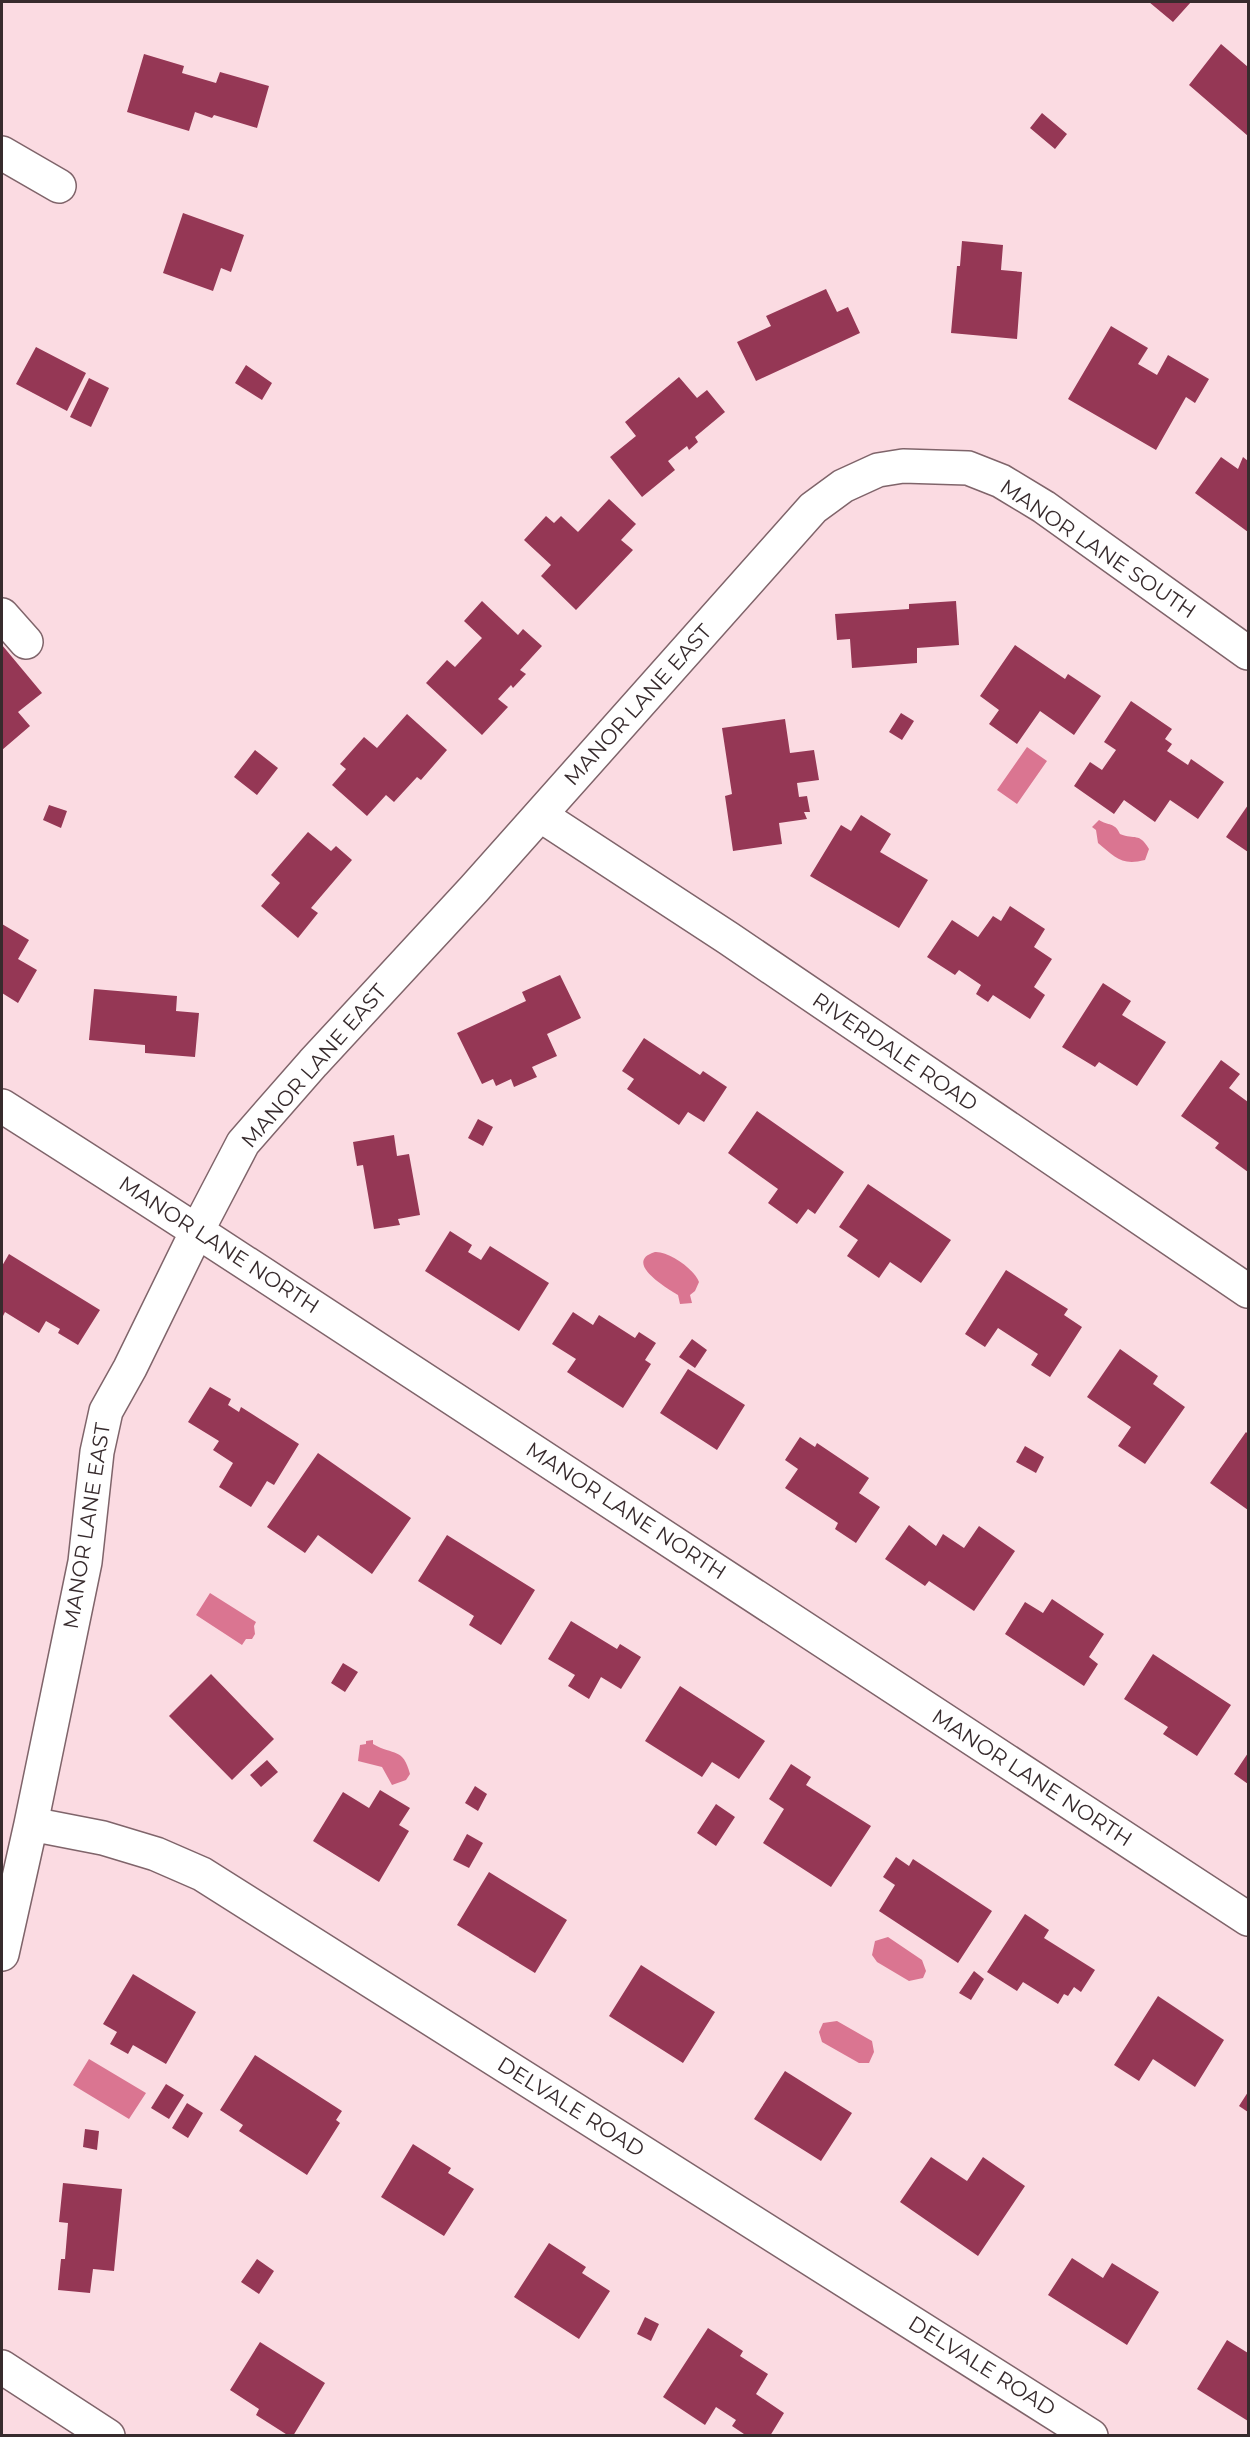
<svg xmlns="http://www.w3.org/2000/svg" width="1250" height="2437" viewBox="0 0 1250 2437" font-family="Montserrat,sans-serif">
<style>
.water{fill:#da7591}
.building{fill:#953755}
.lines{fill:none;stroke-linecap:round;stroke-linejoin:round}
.minor-casing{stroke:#7f646a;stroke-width:36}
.minor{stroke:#fff;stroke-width:33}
.labels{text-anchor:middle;stroke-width:6;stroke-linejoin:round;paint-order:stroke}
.street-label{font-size:21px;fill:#372b2d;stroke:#fff}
</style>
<rect width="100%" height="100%" fill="#fbdbe2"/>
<path class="water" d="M1027 747 1047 761 1017 804 997 790Z
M1099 820C1108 826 1115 822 1120 834 1135 840 1139 832 1149 849L1145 860C1121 866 1115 857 1098 843L1096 830 1092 827Z
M655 1252C669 1251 694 1269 699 1282L695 1291 690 1295 692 1303 680 1304 678 1295C668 1289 622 1262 655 1252Z
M210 1593 256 1622 254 1626 255 1634 252 1639H246L242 1645 196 1615Z
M373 1740V1744C394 1756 403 1747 410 1774L406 1780 392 1785 382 1767 358 1761 360 1745 366 1744V1741Z
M888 1937 922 1960 926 1971 923 1978 909 1981 877 1962 872 1955 875 1941Z
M837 2021 872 2041 874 2052 869 2063H859L822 2042 819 2032 823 2023Z
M89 2059 146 2093 129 2119 73 2085Z"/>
<path class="building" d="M1149 2H1191L1173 22Z
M1221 44 1248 67V136L1189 85Z
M144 54 184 66 182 73 216 83 220 72 269 86 257 128 214 115 212 118 195 112 189 131 127 112Z
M1042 113 1067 134 1055 149 1030 128Z
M183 213 244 235 231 272 221 268 213 291 163 273Z
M962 241 1003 245 1001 270 1022 272 1017 339 951 333 957 266H960Z
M826 289 837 312 848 307 860 333 756 381 737 342 771 326 766 316Z
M1111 326 1148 348 1138 364 1157 375 1168 355 1209 379 1195 403 1186 397 1156 450 1068 399Z
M36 347 86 373 67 411 16 384Z
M246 365 272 383 262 400 235 383Z
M679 377 697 398 707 390 725 412 695 437 698 442 689 450 687 446 668 461 675 470 642 497 610 457 636 436 625 422Z
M89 378 109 388 91 427 70 417Z
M1221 457 1238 469 1243 457 1248 461V532L1195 493Z
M609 499 636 524 621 540 633 550 576 610 541 576 551 565 524 540 546 516 554 523 561 516 578 532Z
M482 601 518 635 523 629 542 646 520 670 526 674 513 688 511 685 498 699 508 707 482 735 426 683 447 660 455 667 482 638 464 621Z
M956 601 959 645 917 648V663L852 668 850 639 837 640 835 614 909 609V604Z
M2 645 42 693 18 712 30 726 2 750Z
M1015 645 1065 679 1068 674 1101 696 1074 735 1040 711 1017 744 989 724 999 710 980 696Z
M1131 701 1172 729 1165 739 1172 744 1167 751 1188 765 1191 759 1224 782 1198 819 1170 800 1155 822 1124 800 1114 814 1074 786 1090 762 1102 770 1116 750 1104 742Z
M901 713 914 721 902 740 889 732Z
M407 714 447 750 421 780 417 777 394 802 386 795 367 816 332 785 346 769 340 764 364 737 377 748Z
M785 719 790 753 814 750 819 780 797 783 799 797 807 796 810 812H804L807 819 779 823 782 844 733 851 725 796 732 794 722 728Z
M255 750 278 768 257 795 234 777Z
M49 805 67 811 61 828 43 820Z
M1248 805V852L1226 837Z
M861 815 891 834 880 852 928 880 899 928 810 876 841 825 851 831Z
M308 832 331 851 336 846 352 860 311 908 318 913 298 938 261 906 280 883 271 875Z
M1010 906 1045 929 1034 947 1052 959 1034 987 1045 995 1030 1019 993 995 988 1002 976 994 981 985 959 970 955 975 927 957 952 920 978 937 993 916 1001 921Z
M2 924 29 940 18 959 37 970 18 1003 2 993Z
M560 975 581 1018 547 1034 557 1056 532 1067 537 1077 514 1087 511 1079 496 1086 493 1079 482 1084 457 1033 526 1001 522 992Z
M1103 983 1131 1001 1122 1015 1166 1042 1137 1086 1099 1062 1095 1067 1062 1047Z
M94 989 177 996 176 1011 199 1013 195 1057 145 1053V1045L89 1040Z
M644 1038 700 1075 703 1071 727 1087 704 1122 688 1112 679 1125 627 1089 634 1079 622 1071Z
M1221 1060 1240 1074 1229 1088 1248 1102V1172L1215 1148 1219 1143 1181 1116Z
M757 1111 844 1172 815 1214 808 1209 797 1224 768 1203 778 1189 728 1153Z
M478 1119 493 1127 483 1146 468 1138Z
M394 1135 397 1156 409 1154 420 1215 398 1219 400 1225 374 1229 363 1165 357 1166 353 1142Z
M868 1184 951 1240 921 1283 890 1262 879 1278 847 1256 858 1240 839 1227Z
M450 1231 472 1245 468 1252 481 1260 490 1246 549 1283 519 1331 425 1271Z
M9 1254 100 1310 78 1345 58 1333 60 1329 46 1321 39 1333 5 1312 2 1318V1266Z
M1006 1270 1068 1309 1064 1315 1082 1327 1050 1377 1031 1365 1038 1354 998 1328 985 1347 965 1334Z
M573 1312 593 1325 599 1315 635 1338 639 1332 656 1343 645 1360 651 1364 623 1408 567 1372 576 1359 552 1344Z
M692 1339 707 1350 695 1368 679 1357Z
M1120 1349 1158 1376 1153 1384 1185 1407 1145 1464 1118 1446 1131 1427 1087 1397Z
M688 1369 745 1405 717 1450 660 1413Z
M210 1387 231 1399 228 1405 239 1412 241 1407 299 1444 274 1485 267 1481 251 1507 219 1487 233 1463 213 1450 219 1441 188 1422Z
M1246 1432 1248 1434V1510L1210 1483Z
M800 1437 815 1447 817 1443 869 1478 859 1493 880 1507 856 1543 835 1529 838 1523 785 1488 798 1469 785 1460Z
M1025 1446 1044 1457 1036 1473 1016 1462Z
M318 1453 411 1518 372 1574 318 1535 305 1553 267 1527Z
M909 1525 936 1546 943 1534 964 1548 979 1526 1015 1551 974 1611 929 1581 925 1586 885 1559Z
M447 1535 535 1590 501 1645 469 1625 474 1616 418 1581Z
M1052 1599 1104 1634 1089 1657 1098 1664 1084 1686 1005 1634 1025 1602 1043 1613Z
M571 1621 617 1649 620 1644 641 1657 621 1689 601 1677 589 1699 568 1686 575 1675 548 1659Z
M1153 1654 1231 1705 1197 1756 1163 1734 1168 1727 1124 1699Z
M343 1663 358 1672 345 1692 331 1683Z
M211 1674 274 1739 232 1780 169 1716Z
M680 1686 765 1741 739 1779 712 1762 702 1777 645 1741Z
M1248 1753V1784L1234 1774Z
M267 1760 278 1772 261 1787 250 1775Z
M791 1764 811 1777 806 1785 871 1826 831 1887 763 1843 784 1809 769 1799Z
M475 1786 487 1794 478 1811 465 1803Z
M380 1790 410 1808 399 1825 409 1831 379 1882 313 1841 343 1792 369 1808Z
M716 1804 735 1817 716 1846 697 1833Z
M467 1834 483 1843 469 1868 453 1860Z
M896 1857 909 1866 913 1859 992 1911 958 1963 879 1911 895 1885 883 1877Z
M489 1872 567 1920 535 1973 457 1925Z
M1025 1914 1049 1930 1044 1938 1095 1970 1081 1992 1074 1987 1068 1996 1064 1994 1058 2004 1023 1982 1017 1991 987 1972Z
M641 1965 715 2012 683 2063 609 2016Z
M974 1971 984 1979 971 2000 959 1993Z
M133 1974 196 2012 166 2064 133 2045 128 2054 110 2044 117 2032 103 2024Z
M1158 1996 1224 2040 1195 2087 1153 2059 1139 2081 1114 2065Z
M255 2055 342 2111 336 2120 340 2123 307 2175 239 2131 243 2125 220 2110Z
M785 2071 852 2113 821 2161 754 2119Z
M166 2084 184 2095 169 2119 151 2108Z
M1248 2092V2112L1239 2106Z
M187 2103 203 2113 188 2138 172 2128Z
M85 2129 99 2131 97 2150 83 2147Z
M413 2144 451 2168 448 2173 474 2189 444 2236 381 2197Z
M931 2157 967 2181 983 2157 1025 2186 978 2256 900 2202Z
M63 2183 122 2189 114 2271 93 2269 90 2293 58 2290 61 2259H65L68 2223 59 2222Z
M549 2243 586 2267 582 2273 610 2291 579 2339 514 2297Z
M1072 2258 1103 2278 1112 2263 1159 2292 1127 2345 1048 2295Z
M257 2259 274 2271 259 2294 241 2282Z
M645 2317 659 2324 651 2341 637 2334Z
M708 2328 743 2351 740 2356 768 2374 756 2394 784 2413 770 2436H747L732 2426 736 2420 716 2407 705 2425 663 2397Z
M1227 2340 1248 2353V2421L1197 2389Z
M260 2342 325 2383 293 2436H289L256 2415 259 2409 230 2390Z"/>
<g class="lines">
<g class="minor-casing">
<path id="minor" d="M2 153 59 186
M2 615 26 642
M540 815 728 938 1248 1291
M2 1106C130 1187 257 1270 385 1354 673 1541 959 1732 1248 1919
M31 1824 103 1838 156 1854 202 1874 1091 2436
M2 1954 31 1824 85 1562 97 1452 106 1411 130 1368 197 1231 243 1143 313 1063 474 889 813 508 843 486 878 470 903 466 968 468 1001 481 1044 507 1248 653
M2 2367 108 2436"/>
</g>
<use href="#minor" class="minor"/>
</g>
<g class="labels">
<g class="street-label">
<text transform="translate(1098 549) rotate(34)" y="7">MANOR LANE SOUTH</text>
<text transform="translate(638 705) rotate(-48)" y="7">MANOR LANE EAST</text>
<text transform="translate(895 1052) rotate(34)" y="7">RIVERDALE ROAD</text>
<text transform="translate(314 1066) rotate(-49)" y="7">MANOR LANE EAST</text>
<text transform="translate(219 1245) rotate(33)" y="7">MANOR LANE NORTH</text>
<text transform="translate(626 1511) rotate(33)" y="7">MANOR LANE NORTH</text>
<text transform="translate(87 1526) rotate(-81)" y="7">MANOR LANE EAST</text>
<text transform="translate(1032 1778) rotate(33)" y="7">MANOR LANE NORTH</text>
<text transform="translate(571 2107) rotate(32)" y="7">DELVALE ROAD</text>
<text transform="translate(982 2366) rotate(32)" y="7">DELVALE ROAD</text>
</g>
</g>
<rect width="1250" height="2437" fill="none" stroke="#372b2d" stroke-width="6"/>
</svg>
